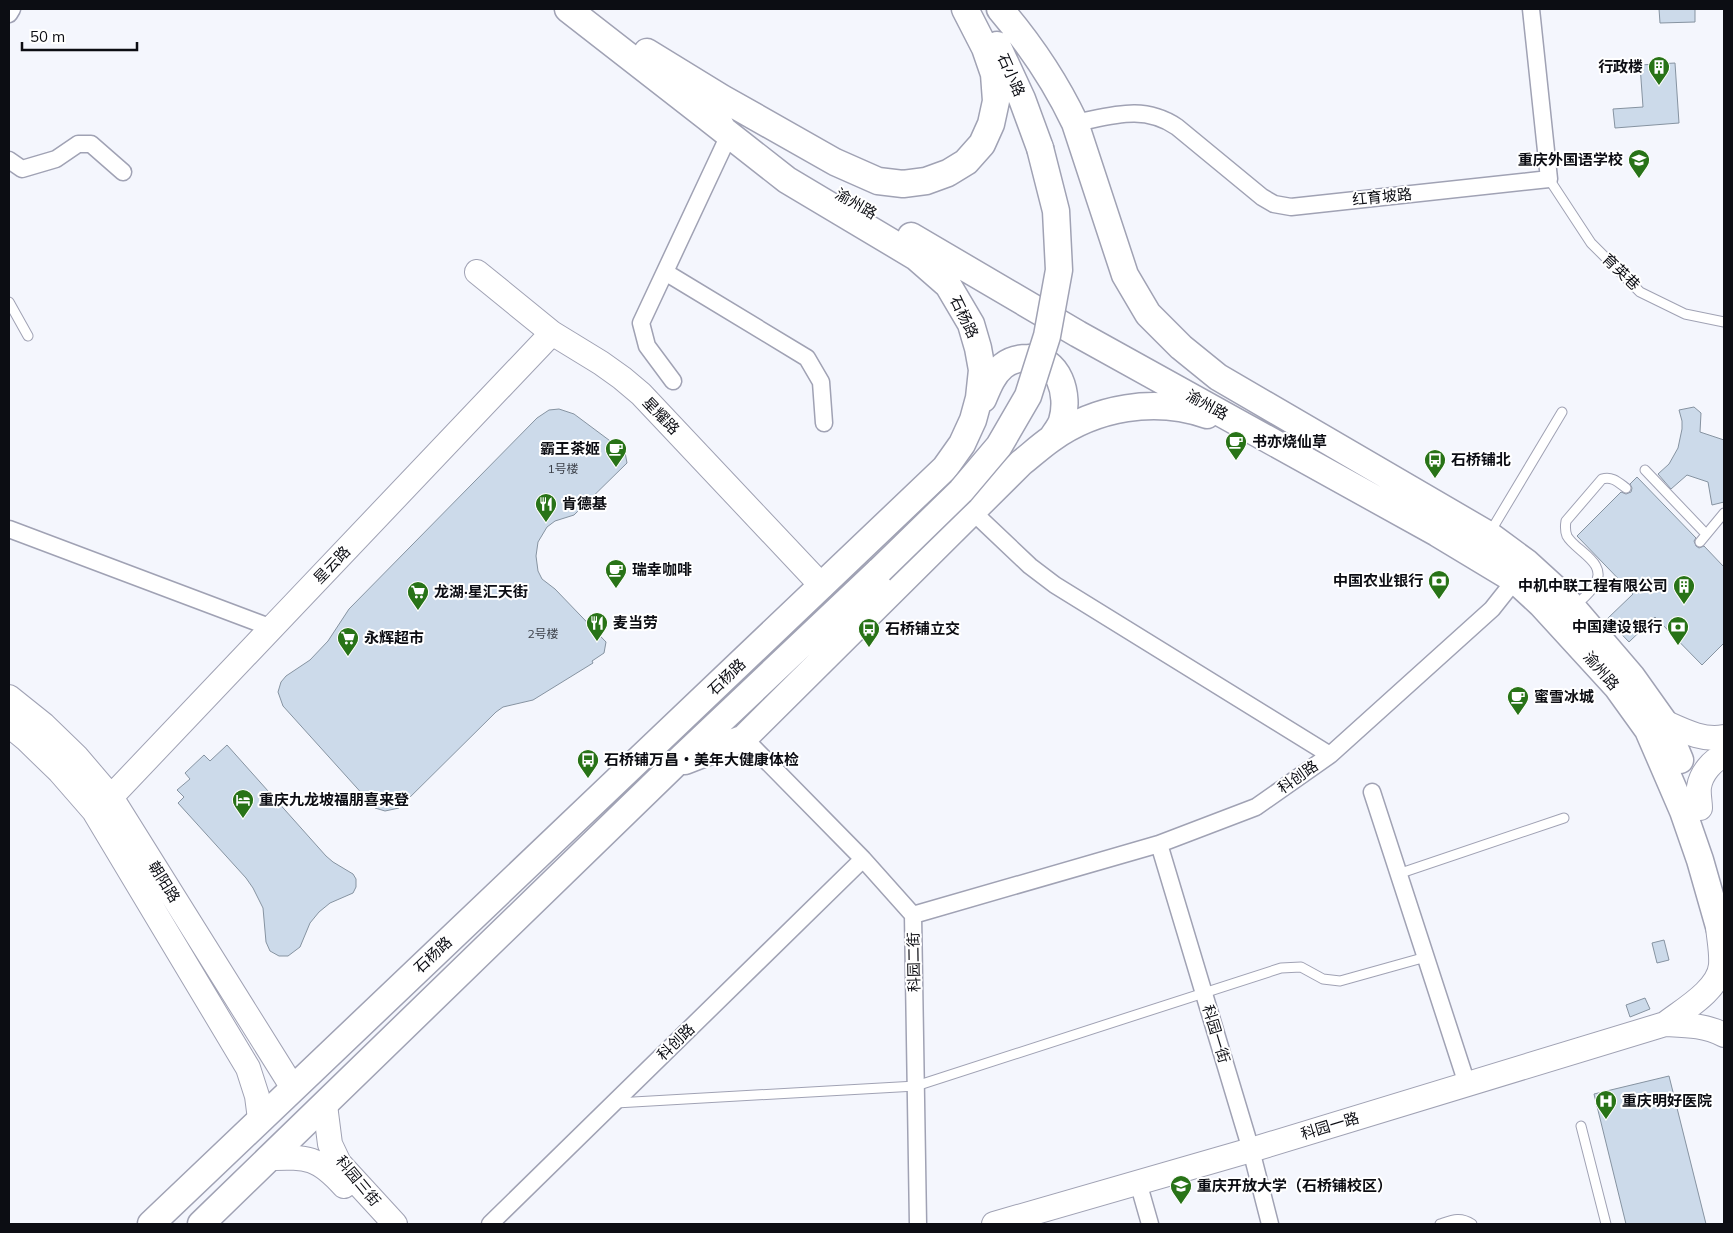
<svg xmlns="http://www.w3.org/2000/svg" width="1733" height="1233" viewBox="0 0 1733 1233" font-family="Mulish,'Noto Sans SC',sans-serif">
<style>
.building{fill:#ccdaea;stroke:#8693a1}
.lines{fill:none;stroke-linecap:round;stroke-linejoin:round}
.lane-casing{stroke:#a0a2b4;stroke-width:11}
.street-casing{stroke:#a0a2b4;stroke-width:19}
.secondary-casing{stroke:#a0a2b4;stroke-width:26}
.primary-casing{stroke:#a0a2b4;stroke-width:29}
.lane{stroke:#fff;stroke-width:9}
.street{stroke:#fff;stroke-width:16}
.secondary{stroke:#fff;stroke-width:24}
.primary{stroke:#fff;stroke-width:26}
.primary-bridge-casing{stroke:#a0a2b4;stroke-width:29;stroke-linecap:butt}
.primary-bridge{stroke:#fff;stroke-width:26}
.labels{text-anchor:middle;stroke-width:4;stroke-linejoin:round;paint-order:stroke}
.number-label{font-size:12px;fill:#3c4049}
.poi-label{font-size:15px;font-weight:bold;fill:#0c0d13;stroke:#fff;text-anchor:start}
.street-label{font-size:15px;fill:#0c0d13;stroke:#fff}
</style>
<rect width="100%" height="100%" fill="#f4f6fd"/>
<path class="building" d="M1659 9H1695V22L1660 23Z
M1675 63 1679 123 1615 128 1613 109 1643 107 1640 65Z
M1694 407 1701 413 1700 432 1724 440V502L1712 505 1708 482 1687 475 1671 489 1658 474 1669 464 1678 448 1682 429V421L1679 410Z
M559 409 574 414 625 452 627 463 574 515 555 521 547 527 538 542 536 556 538 571 542 579 555 589 606 642 604 653 592 661 593 663 533 700 503 707 496 712 399 808 385 811 375 808 283 706 278 692 281 682 286 676 310 660 328 641 349 609 537 418 549 410Z
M1637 477 1696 538 1694 541 1696 546 1699 548 1704 546 1724 567V643L1702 665 1655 617 1629 642 1607 619 1633 594 1577 536 1621 492 1626 494 1631 492 1632 488 1630 484Z
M227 745 326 856 333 862 353 874 356 879V887L353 893 330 903 319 912 310 923 300 947 288 956H279L270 951 266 942 263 908 253 888 246 878 178 803 184 797 177 790 190 779 185 773 204 755 210 761Z
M1664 940 1669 960 1657 963 1652 943Z
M1645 998 1650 1009 1630 1017 1626 1005Z
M1669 1076 1706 1224H1626L1594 1094Z"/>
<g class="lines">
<g class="lane-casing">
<path id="lane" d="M1549 179 1591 243 1640 292 1685 314 1724 322
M9 302 28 336
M1645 470 1706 534
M1489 534 1562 412
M1700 542 1724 513
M1575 606C1581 600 1589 594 1594 586 1610 563 1575 551 1567 536 1565 531 1565 527 1566 521L1602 479C1612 476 1618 482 1626 488
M1398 874 1564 818
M616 1103 916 1086 1281 968 1301 967 1323 979 1340 981 1426 957
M1581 1126 1606 1224
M1440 1224C1452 1220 1460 1216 1472 1224"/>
</g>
<g class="street-casing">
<path id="street" d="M9 14 12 9
M1075 123C1112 116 1143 104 1177 127L1262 197 1274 204 1291 207 1549 179 1531 9
M9 160 22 169 56 159 78 144H91L123 172
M665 272 807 358 821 382 824 423
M673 381 647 346 641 323 729 135
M9 529 272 628
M744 738 863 859 913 915 918 1224
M1330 755 1492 609 1515 580
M1372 792 1467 1084
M1159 844 1251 1150 1270 1224
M913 915 1159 844 1256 807 1330 755 1055 585 1030 566 973 512
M1138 1182 1150 1224
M490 1224 863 859"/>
</g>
<g class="secondary-casing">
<path id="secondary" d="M477 272 552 333 601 363 622 378 641 394 822 586
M9 697 44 725 76 756 111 797 293 1088
M1664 722C1684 731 1703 741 1724 737
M9 725 26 739 60 772 94 811 248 1068 257 1096 260 1119
M111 797 552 333
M1700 808C1700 802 1698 794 1699 787 1701 774 1712 760 1724 756
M1665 1024C1683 1010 1719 990 1721 965 1722 952 1719 939 1718 926
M325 1105 330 1144 339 1163 395 1224
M268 1158C307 1157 317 1156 344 1186
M994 1224 1251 1150 1665 1024C1686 1025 1705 1025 1724 1035"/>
</g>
<g class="primary-casing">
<path id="primary" d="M568 9 708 118 721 126
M1000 9C1030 44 1055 81 1075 123L1125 275 1148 314 1181 347 1218 377 1489 535 1527 563 1561 594 1632 677 1664 722 1680 760
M997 45 1022 99 1040 148
M647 52 722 98 835 162 878 181 903 184 926 181 948 173 966 162 982 144 991 124 996 101 994 74 985 48 965 9
M911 236 1078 334 1437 533 1515 580 1541 604 1617 687 1648 730 1683 811 1700 860 1724 944
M983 399C988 387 993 374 1003 366 1009 361 1019 358 1028 358 1059 357 1070 395 1062 421 1060 427 1055 433 1052 438
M685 761 744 738 1021 463C1031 455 1041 446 1051 439 1096 407 1155 397 1207 415
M151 1224 945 468 962 444 973 420 979 398 982 370 978 348 971 324 948 285 916 257 787 180 708 118
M201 1224 674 765 880 570"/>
</g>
<use href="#lane" class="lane"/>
<use href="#street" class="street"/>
<use href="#secondary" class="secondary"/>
<use href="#primary" class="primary"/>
<g class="primary-bridge-casing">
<path id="primary-bridge" d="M880 570 961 491 999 446 1028 396 1047 336 1059 270 1056 211 1040 148"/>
</g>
<use href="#primary-bridge" class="primary-bridge"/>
</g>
<defs>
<g id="building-pin" transform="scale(1.125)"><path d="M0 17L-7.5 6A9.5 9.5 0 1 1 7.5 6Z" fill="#287317" stroke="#fff"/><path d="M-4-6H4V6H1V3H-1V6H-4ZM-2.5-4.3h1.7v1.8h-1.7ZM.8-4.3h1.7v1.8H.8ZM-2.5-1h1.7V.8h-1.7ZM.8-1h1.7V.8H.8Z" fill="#fff"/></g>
<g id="school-pin" transform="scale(1.125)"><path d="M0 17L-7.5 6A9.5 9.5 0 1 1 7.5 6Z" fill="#287317" stroke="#fff"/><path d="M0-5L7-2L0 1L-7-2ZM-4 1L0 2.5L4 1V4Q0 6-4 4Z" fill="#fff"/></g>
<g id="cafe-pin" transform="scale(1.125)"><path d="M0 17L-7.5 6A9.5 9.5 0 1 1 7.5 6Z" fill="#287317" stroke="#fff"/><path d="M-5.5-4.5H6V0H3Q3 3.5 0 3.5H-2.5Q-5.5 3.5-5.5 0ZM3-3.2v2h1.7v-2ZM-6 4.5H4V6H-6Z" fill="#fff"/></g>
<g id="bus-pin" transform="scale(1.125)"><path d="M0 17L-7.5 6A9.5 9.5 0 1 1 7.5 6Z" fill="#287317" stroke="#fff"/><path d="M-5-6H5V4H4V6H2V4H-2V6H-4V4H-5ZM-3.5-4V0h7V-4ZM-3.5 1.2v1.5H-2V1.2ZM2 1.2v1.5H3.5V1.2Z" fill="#fff"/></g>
<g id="restaurant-pin" transform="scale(1.125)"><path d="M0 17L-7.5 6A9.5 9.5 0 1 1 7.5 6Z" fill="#287317" stroke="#fff"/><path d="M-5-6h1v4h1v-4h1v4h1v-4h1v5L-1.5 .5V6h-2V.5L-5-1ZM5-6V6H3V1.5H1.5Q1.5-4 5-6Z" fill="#fff"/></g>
<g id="bank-pin" transform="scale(1.125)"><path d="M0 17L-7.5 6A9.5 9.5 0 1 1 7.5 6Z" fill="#287317" stroke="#fff"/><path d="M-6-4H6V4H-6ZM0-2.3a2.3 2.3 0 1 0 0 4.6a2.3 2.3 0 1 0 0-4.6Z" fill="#fff"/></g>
<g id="supermarket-pin" transform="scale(1.125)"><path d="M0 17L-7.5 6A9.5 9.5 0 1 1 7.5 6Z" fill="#287317" stroke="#fff"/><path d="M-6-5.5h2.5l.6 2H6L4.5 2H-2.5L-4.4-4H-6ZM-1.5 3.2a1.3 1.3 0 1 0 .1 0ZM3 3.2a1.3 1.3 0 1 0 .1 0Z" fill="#fff"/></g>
<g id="hotel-pin" transform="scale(1.125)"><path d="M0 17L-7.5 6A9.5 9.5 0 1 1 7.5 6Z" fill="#287317" stroke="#fff"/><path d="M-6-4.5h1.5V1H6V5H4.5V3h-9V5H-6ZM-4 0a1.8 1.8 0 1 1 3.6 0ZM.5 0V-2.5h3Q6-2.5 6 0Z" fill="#fff"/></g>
<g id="hospital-pin" transform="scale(1.125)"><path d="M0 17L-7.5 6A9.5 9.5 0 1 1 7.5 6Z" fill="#287317" stroke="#fff"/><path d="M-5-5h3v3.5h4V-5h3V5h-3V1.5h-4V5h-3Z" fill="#fff"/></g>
<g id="university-pin" transform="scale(1.125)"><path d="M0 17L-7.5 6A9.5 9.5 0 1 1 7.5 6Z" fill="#287317" stroke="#fff"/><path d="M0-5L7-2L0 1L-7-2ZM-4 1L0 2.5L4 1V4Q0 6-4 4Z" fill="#fff"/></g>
</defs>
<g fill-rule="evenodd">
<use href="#building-pin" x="1659" y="67"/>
<use href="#school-pin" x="1639" y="160"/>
<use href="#cafe-pin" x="1236" y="442"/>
<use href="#cafe-pin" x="616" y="449"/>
<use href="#bus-pin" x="1435" y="460"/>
<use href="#restaurant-pin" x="546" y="504"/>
<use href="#cafe-pin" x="616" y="570"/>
<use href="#bank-pin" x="1439" y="581"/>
<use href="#building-pin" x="1684" y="586"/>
<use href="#supermarket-pin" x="418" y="592"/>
<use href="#restaurant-pin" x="597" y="623"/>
<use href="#bank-pin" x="1678" y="627"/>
<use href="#bus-pin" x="869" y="629"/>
<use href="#supermarket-pin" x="348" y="638"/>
<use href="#cafe-pin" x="1518" y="697"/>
<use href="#bus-pin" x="588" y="760"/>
<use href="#hotel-pin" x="243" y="800"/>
<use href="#hospital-pin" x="1606" y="1101"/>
<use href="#university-pin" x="1181" y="1186"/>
</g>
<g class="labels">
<g class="number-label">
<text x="563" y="473">1号楼</text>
<text x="543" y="638">2号楼</text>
</g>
<g class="poi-label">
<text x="1643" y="72" text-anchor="end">行政楼</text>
<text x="1623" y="165" text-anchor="end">重庆外国语学校</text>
<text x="1252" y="447">书亦烧仙草</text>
<text x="600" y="454" text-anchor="end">霸王茶姬</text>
<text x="1451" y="465">石桥铺北</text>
<text x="562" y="509">肯德基</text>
<text x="632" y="575">瑞幸咖啡</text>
<text x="1423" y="586" text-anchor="end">中国农业银行</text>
<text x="1668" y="591" text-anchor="end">中机中联工程有限公司</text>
<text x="434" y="597">龙湖·星汇天街</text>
<text x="613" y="628">麦当劳</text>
<text x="1662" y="632" text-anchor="end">中国建设银行</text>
<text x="885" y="634">石桥铺立交</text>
<text x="364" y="643">永辉超市</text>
<text x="1534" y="702">蜜雪冰城</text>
<text x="604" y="765">石桥铺万昌‧美年大健康体检</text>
<text x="259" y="805">重庆九龙坡福朋喜来登</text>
<text x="1622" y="1106">重庆明好医院</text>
<text x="1197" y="1191">重庆开放大学（石桥铺校区）</text>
</g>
<g class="street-label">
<text transform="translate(1011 75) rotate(66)" y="5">石小路</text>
<text transform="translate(1382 197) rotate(-6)" y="5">红育坡路</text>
<text transform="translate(856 204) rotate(30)" y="5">渝州路</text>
<text transform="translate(1621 272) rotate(44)" y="5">育英巷</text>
<text transform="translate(964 317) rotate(64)" y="5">石杨路</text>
<text transform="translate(1207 405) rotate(29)" y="5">渝州路</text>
<text transform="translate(661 416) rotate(46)" y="5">星耀路</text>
<text transform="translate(332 565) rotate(-46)" y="5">星云路</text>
<text transform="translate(1601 671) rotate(49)" y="5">渝州路</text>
<text transform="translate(727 677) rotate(-44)" y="5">石杨路</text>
<text transform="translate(1298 777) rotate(-35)" y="5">科创路</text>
<text transform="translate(164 882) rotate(58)" y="5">朝阳路</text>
<text transform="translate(433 955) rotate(-43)" y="5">石杨路</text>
<text transform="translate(914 962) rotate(-91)" y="5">科园二街</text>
<text transform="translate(1216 1034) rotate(73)" y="5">科园一街</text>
<text transform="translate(676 1042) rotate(-44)" y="5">科创路</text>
<text transform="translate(1330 1126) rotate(-17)" y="5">科园一路</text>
<text transform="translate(358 1181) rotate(50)" y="5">科园三街</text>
</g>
</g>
<rect width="1733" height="1233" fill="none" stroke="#0c0d13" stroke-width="20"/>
<path d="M22 42v8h115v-8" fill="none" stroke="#0c0d13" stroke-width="2.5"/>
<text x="30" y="42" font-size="15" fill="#0c0d13" stroke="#ffffff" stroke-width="4" paint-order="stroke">50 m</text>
</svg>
